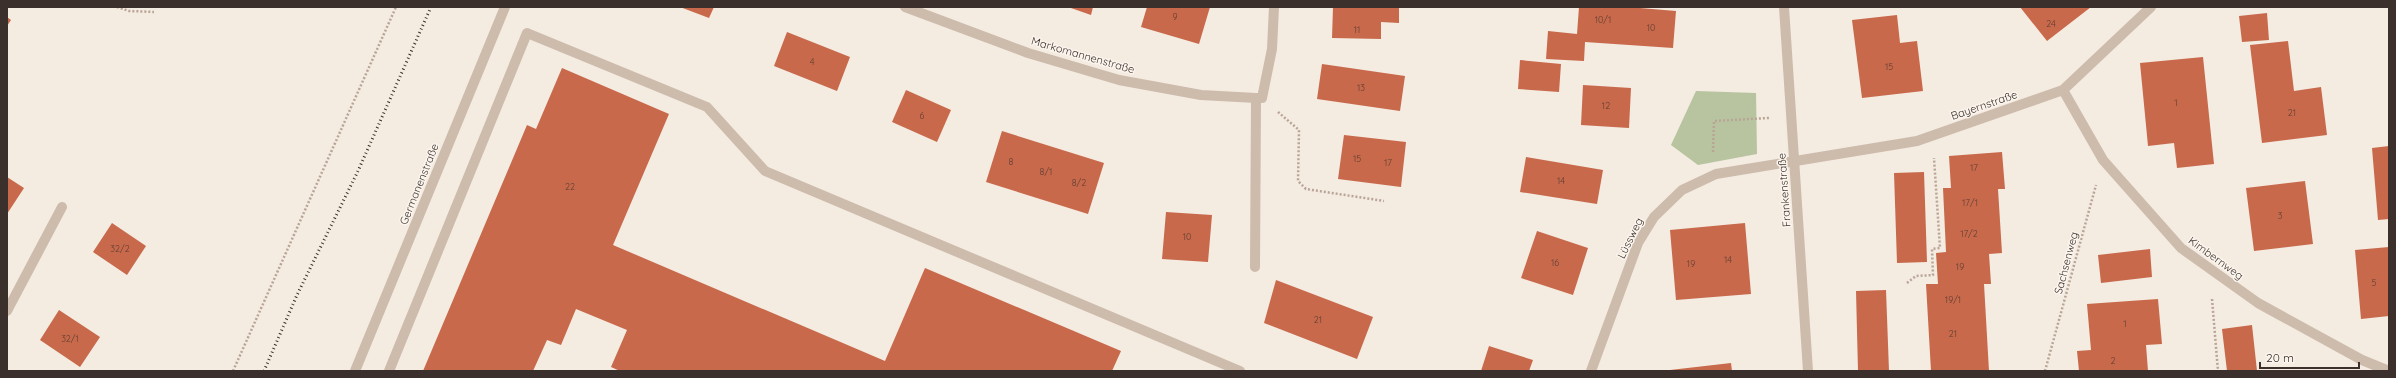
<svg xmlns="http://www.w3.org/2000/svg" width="2396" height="378" viewBox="0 0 2396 378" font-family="Quicksand,sans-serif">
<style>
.green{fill:#b8c4a0}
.building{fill:#c8694b}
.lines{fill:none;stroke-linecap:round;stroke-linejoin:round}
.path{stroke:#b9a596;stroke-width:2.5;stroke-dasharray:2 2;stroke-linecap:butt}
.minor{stroke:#cdbbac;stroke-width:10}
.rail{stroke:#3b302b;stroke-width:3;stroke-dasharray:1 3;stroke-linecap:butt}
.labels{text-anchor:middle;stroke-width:3;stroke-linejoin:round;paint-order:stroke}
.number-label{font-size:9px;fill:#5e3e33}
.street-label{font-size:11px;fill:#3b302b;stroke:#fbf5ee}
</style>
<rect width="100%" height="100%" fill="#f4ebe1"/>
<path class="green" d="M1696 91 1756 93 1757 154 1698 165 1671 145Z"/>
<path class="building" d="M680 7H714L709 18Z
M1068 7H1093L1091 15Z
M1147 7H1210L1199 44 1141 27Z
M1333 7H1399V23L1381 22V39L1332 38Z
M1579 7H1628L1676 11 1673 48 1585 42 1584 61 1546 59 1548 31 1577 34Z
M2020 7H2091L2047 41Z
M2267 13 2269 40 2242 42 2239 16Z
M1897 15 1900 43 1917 41 1923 91 1862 98 1852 20Z
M7 17 11 20 7 26Z
M787 32 850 57 837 91 774 66Z
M2288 41 2294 91 2321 87 2327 135 2262 143 2250 45Z
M2203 57 2214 164 2177 168 2174 143 2148 146 2140 63Z
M1520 60 1561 64 1559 92 1518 89Z
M1322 64 1405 76 1400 111 1317 99Z
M562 68 669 114 613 245 885 361 925 268 1121 351 1112 371H620L611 367 627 330 576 309 561 345 547 340 533 371H423L527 125 536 129Z
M1583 85 1631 88 1629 128 1581 125Z
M906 90 951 110 937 142 892 122Z
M1002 131 1104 163 1088 214 986 182Z
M1344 135 1406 142 1401 187 1338 179Z
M2389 146V219L2378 220 2372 148Z
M2002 152 2005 189H1998L2002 253 1989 254 1991 284H1984L1989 371H1931L1926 284H1938L1936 253 1946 252 1943 188H1951L1949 156Z
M1526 157 1603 170 1597 204 1520 192Z
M1924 172 1927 262 1897 263 1894 173Z
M7 177 24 188 7 214Z
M2305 181 2313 244 2254 251 2246 188Z
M1166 212 1212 215 1208 262 1162 259Z
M112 223 146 246 127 275 93 252Z
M1745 223 1751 294 1676 300 1670 230Z
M1537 231 1588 248 1573 295 1521 278Z
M2389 247V316L2361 319 2355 250Z
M2150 249 2152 277 2101 283 2098 255Z
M1276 280 1373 317 1357 359 1264 323Z
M1886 290 1889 371H1858L1856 291Z
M2158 299 2162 344 2146 345 2148 371H2079L2077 351 2091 350 2087 304Z
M59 310 100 337 80 367 40 340Z
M2252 325 2257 371H2227L2222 329Z
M1489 346 1533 360 1529 371H1481Z
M1731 363 1732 371H1670V370Z"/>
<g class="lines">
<path class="path" d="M117 7 129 11 154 12
M1278 112 1299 130 1298 181 1306 189 1384 201
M1713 152 1714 121 1769 118
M1907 283 1916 276 1933 275 1932 249 1940 248 1934 158
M2212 299 2218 371
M233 371 396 7
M2045 371 2096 185"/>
<path class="minor" d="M905 7 1028 53 1119 80 1201 95 1256 98H1262L1272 49 1274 7
M1784 7 1808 371
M2063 90 2103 160 2181 248 2258 303 2362 360 2389 371
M1255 267 1256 98
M7 311 62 207
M355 371 505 7
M389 371 527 33 707 107 765 171 1240 371
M1591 371 1638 243 1654 217 1682 190 1716 174 1917 141 2063 90 2151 7"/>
<path class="rail" d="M264 371 297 295 358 171 431 7"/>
</g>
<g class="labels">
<g class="number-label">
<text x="1175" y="20">9</text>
<text x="1603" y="23">10/1</text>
<text x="2051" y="27">24</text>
<text x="1651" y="31">10</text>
<text x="1357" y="33">11</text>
<text x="812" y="65">4</text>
<text x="1889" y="70">15</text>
<text x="1361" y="91">13</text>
<text x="2176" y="106">1</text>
<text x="1606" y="109">12</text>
<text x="2292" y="116">21</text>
<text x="922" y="119">6</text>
<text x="1357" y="162">15</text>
<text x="1011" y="165">8</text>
<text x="1388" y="166">17</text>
<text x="1974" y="171">17</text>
<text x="1046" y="175">8/1</text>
<text x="1561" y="184">14</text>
<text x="1079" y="186">8/2</text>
<text x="570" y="190">22</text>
<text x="1970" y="206">17/1</text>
<text x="2280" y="219">3</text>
<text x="1969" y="237">17/2</text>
<text x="1187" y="240">10</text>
<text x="120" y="252">32/2</text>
<text x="1728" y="263">14</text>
<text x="1555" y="266">16</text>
<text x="1691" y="267">19</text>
<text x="1960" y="270">19</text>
<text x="2374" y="286">5</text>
<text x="1953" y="303">19/1</text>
<text x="1318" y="323">21</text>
<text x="2125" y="327">1</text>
<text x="1953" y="337">21</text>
<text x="70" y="342">32/1</text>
<text x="2113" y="364">2</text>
</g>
<g class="street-label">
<text transform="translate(1083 55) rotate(16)" y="4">Markomannenstraße</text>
<text transform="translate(1984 105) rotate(-19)" y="4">Bayernstraße</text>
<text transform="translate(419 184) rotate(-68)" y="4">Germanenstraße</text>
<text transform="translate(1784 190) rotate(-94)" y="4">Frankenstraße</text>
<text transform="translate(1630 238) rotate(-64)" y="4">Lüssweg</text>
<text transform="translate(2216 258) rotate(36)" y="4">Kimbernweg</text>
<text transform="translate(2066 263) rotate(-75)" y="4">Sachsenweg</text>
</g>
</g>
<rect width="2396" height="378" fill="none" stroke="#3b302b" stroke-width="16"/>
<path d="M2260 362v6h99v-6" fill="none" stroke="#3b302b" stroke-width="2"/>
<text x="2266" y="362" font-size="12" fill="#3b302b" stroke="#fbf5ee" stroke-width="3" paint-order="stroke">20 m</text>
</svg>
